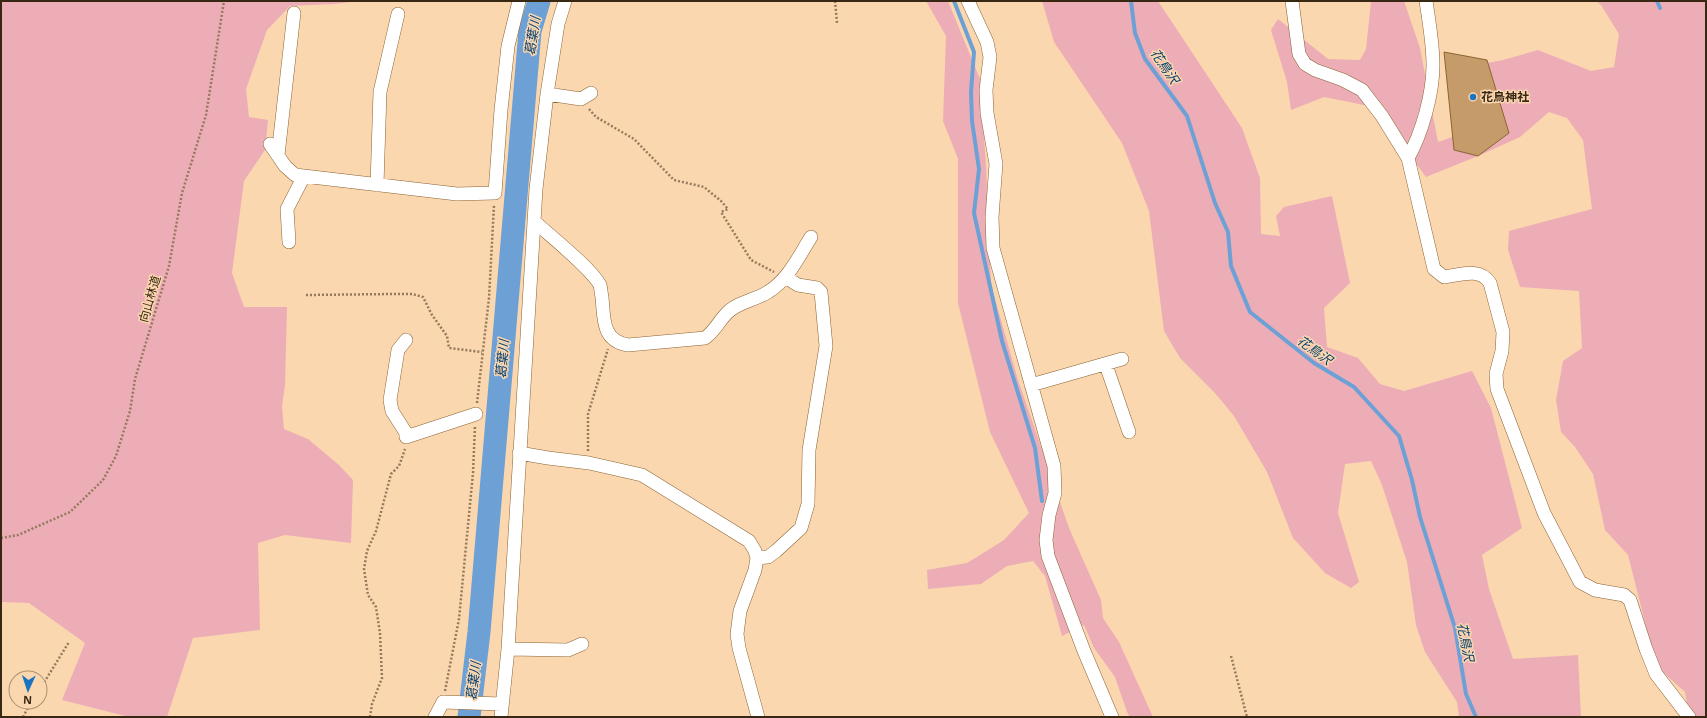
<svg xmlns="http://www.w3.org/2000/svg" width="1707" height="718" viewBox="0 0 1707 718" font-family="'Open Sans','Noto Sans JP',sans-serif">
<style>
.green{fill:#edadb6}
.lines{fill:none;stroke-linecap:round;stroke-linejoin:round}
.stream{stroke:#6da1d6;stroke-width:4}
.river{stroke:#6da1d6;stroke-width:23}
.building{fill:#c59b6a;stroke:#8b6433}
.minor-casing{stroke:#8a6332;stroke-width:14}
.path{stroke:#947a5d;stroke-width:2.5;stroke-dasharray:2 2;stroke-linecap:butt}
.minor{stroke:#fff;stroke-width:13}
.poi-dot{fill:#1b74c1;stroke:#fbd7af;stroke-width:1.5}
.labels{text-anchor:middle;stroke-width:3;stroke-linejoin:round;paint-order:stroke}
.poi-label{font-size:12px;font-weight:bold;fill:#382713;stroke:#fbd7af;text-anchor:start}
.street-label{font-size:12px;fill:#382713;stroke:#fbd7af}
.water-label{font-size:13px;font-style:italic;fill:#033f71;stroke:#fbd7af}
</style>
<rect width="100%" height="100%" fill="#fbd7af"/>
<path class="green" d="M1 1H361L334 4 290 6 267 30 246 89 249 117 268 120 265 150 244 181 232 273 244 307H287L285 385 282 407 284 429 308 439 339 465 353 480 351 543 285 535 258 543 260 630 193 638 167 717H129L62 700 85 643 29 603 1 602Z
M926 1H948L980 79 986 166 991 285 1018 380 1069 528 1101 600 1103 618 1119 642 1153 717H1130L1127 712 1115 677 1094 648 1084 625 1062 636 1045 576 1033 561 1007 566 981 584 928 589 927 570 967 563 1004 540 1029 513 990 432 958 303V159L943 121 946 36Z
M1042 1H1158L1242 128 1260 178 1261 234 1280 236 1276 216 1284 207 1332 196 1350 283 1324 308 1327 347 1358 358 1380 384 1404 391 1472 371 1491 408 1522 528 1482 555 1489 589 1513 659 1578 655 1581 717H1459L1457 702 1425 652 1416 625 1407 562 1382 485 1371 461 1345 464 1338 513 1359 582 1351 588 1325 573 1293 538 1267 472 1234 416 1215 393 1180 358 1164 331 1149 211 1122 143 1054 42Z
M1371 1H1404L1420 48 1438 142 1484 126 1471 66 1503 60 1538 50 1591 71 1614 67 1619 34 1601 5 1596 1H1706V717H1689L1685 692 1656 666 1628 555 1605 530 1593 474 1575 447 1561 432 1556 400 1563 361 1582 348 1579 291 1520 287 1508 250 1509 231 1592 209 1583 140 1567 118 1549 112 1520 137 1478 156 1426 177 1374 107 1324 97 1291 110 1287 82 1271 30 1278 19 1328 59 1360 60 1366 49Z"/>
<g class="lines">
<path class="stream" d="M954 1 974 52 971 92 972 121 979 169 974 213 1002 341 1035 448 1042 501
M1131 1 1135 33 1145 59 1187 116 1215 203 1228 232 1231 266 1250 312 1314 363 1354 387 1399 436 1412 480 1420 517 1455 628 1466 694 1476 717
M1657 1 1660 8"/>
<path class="river" d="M469 717 479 632 530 31 539 1"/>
</g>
<path class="building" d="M1444 52 1487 60 1509 133 1478 156 1454 150Z"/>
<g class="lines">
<g class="minor-casing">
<path id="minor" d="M968 1 987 42 990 57 986 90 987 113 996 164 992 217 993 248 1054 466 1055 493 1049 515 1046 540 1048 556 1084 651 1112 717
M1292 1 1299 54 1305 64 1315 70 1343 80 1362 90 1382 116 1408 158 1434 269 1444 277C1460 275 1480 267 1490 283L1503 332 1502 351 1496 374 1497 389 1544 513 1580 582 1595 590 1624 595 1630 600 1646 649 1656 674 1689 717
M547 94 581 99 591 93
M270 144 285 166 295 175 457 194 495 193 501 110 508 46 519 1
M278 155 294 13
M1408 158C1422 133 1433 94 1433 65 1433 43 1429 22 1426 1
M377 185 380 92 398 14
M534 221C550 236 591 268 600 285 601 289 601 293 602 297 604 319 602 341 628 345L705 338C715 331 719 321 727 313 737 302 756 300 768 292 788 280 799 256 811 237
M289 242 287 209 304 176
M406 340 398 350 390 400 392 411 406 433V437L476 414
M1106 365 1129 432
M1031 385 1122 359
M519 453 548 458 589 463 642 475 749 541 755 551 757 558 755 570 740 611 737 634 739 648 758 717
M757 558 768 557 776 551 801 528 808 504 809 450 826 346 821 292 817 288 798 285 785 277
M508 649 568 650 582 644
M435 717 443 702 502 704
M501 717 508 649 536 189 547 94 558 24 565 1"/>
</g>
<path class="path" d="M835 1 837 23
M589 109 596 117 634 139 674 180 704 187 721 201 728 209 721 212 751 260 774 272
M306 295 395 294H412L423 297 432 315 447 336 449 348 482 352
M477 403 489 298 494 205
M588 451V414L608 349
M1 538 18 535 70 512 103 480 116 456 130 411 135 379 169 266 182 193 206 115 224 1
M1231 656 1247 717
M40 689 69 642
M445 691 459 619 473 473 475 426
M23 717 31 702
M370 717 372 704 382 678 380 633 376 607 368 595 364 569 367 551 376 531 391 474 399 466 405 449"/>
<use href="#minor" class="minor"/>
</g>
<circle class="poi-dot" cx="1473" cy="97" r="4"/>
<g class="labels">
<g class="poi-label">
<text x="1481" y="101">花鳥神社</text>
</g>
<g class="street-label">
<text transform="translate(150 299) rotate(-74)" y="4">向山林道</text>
</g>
<g class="water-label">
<text transform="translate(532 36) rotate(-81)" y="5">葛葉川</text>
<text transform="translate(1165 66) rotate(56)" y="5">花鳥沢</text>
<text transform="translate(1315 350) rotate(36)" y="5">花鳥沢</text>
<text transform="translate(502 359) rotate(-85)" y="5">葛葉川</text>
<text transform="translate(1466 642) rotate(79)" y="5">花鳥沢</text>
<text transform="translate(473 681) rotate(-83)" y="5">葛葉川</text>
</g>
</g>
<rect width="1707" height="718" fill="none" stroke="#382713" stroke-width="4"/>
<g transform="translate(28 690) rotate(183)"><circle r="19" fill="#fbd7af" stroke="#ad9171"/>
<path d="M0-3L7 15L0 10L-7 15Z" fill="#1b74c1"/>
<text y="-6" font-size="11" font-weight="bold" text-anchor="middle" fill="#382713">N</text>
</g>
</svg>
